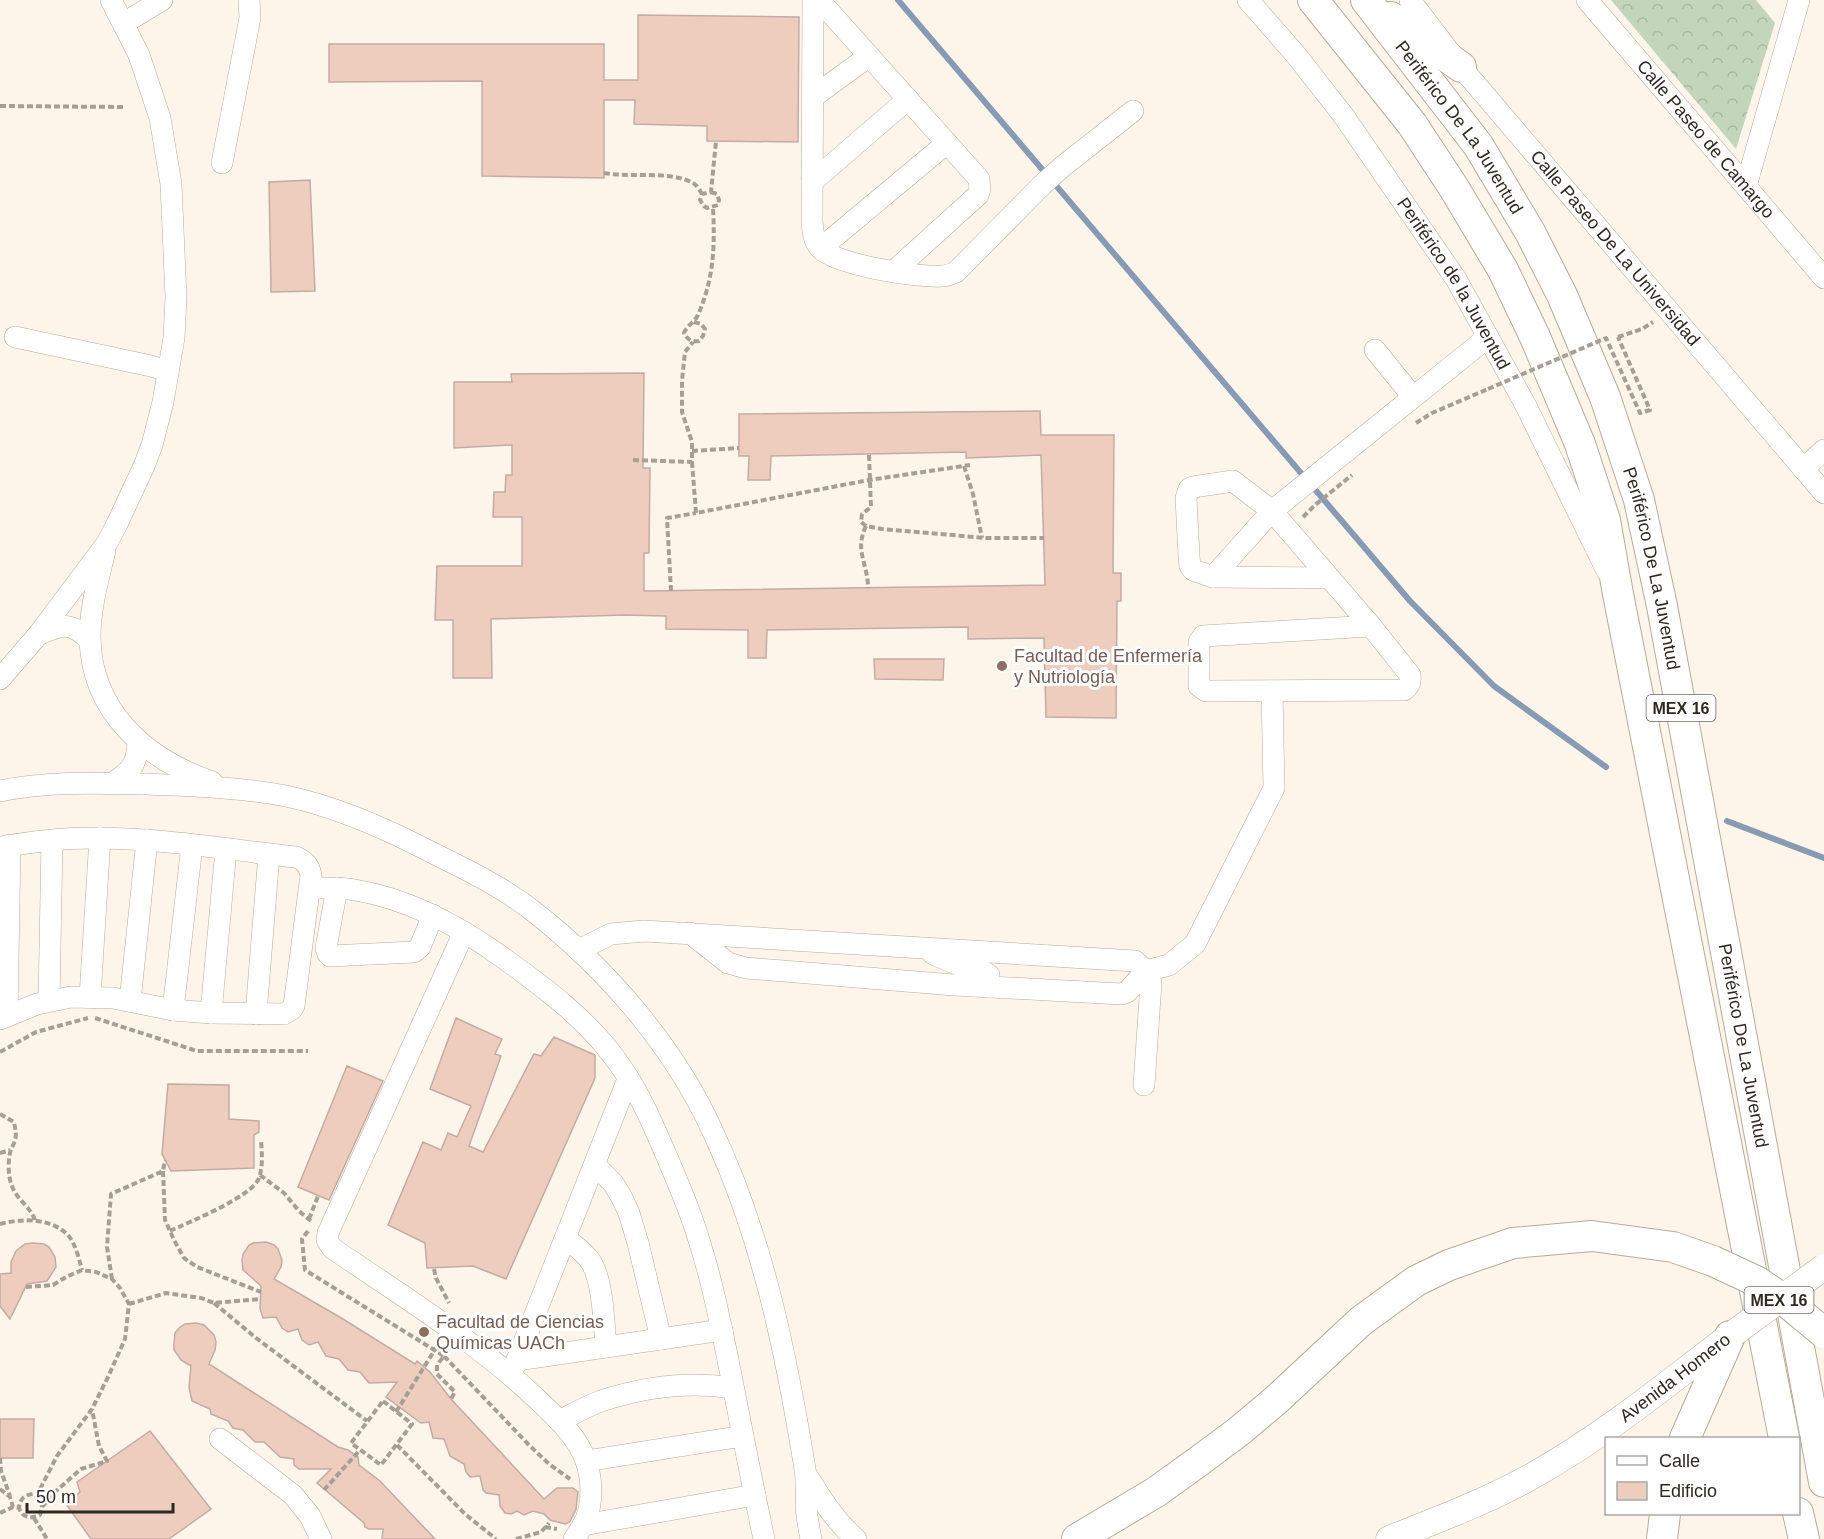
<svg xmlns="http://www.w3.org/2000/svg" width="1824" height="1539" viewBox="0 0 1824 1539" font-family="Helvetica,sans-serif">
<style>
.forest{fill:url(#forest-crowns)}
.lines{fill:none;stroke-linecap:round;stroke-linejoin:round}
.stream{stroke:#889bb4;stroke-width:6}
.building{fill:#eecdbe;stroke:#c3aca3;stroke-width:1.5}
.minor-casing{stroke:#b8ab99;stroke-width:22}
.major-casing{stroke:#b8ab99;stroke-width:27}
.highway-casing{stroke:#b8ab99;stroke-width:32}
.path{stroke:#a79f96;stroke-width:4;stroke-dasharray:6 3;stroke-linecap:butt}
.minor{stroke:#fff;stroke-width:21}
.major{stroke:#fff;stroke-width:26}
.highway{stroke:#fff;stroke-width:30}
.major-bridge-casing{stroke:#b8ab99;stroke-width:27;stroke-linecap:butt}
.highway-bridge-casing{stroke:#b8ab99;stroke-width:32;stroke-linecap:butt}
.path-bridge{stroke:#a79f96;stroke-width:4;stroke-dasharray:6 3;stroke-linecap:butt}
.major-bridge{stroke:#fff;stroke-width:26}
.highway-bridge{stroke:#fff;stroke-width:30}
.education-dot{fill:#8d6e63;stroke:#fff;stroke-width:2}
.labels{text-anchor:middle;stroke-width:6;stroke-linejoin:round;paint-order:stroke}
.shield{fill:#fff;stroke:#6d6964;stroke-width:1.5}
.shield-label{font-size:16px;font-weight:bold;fill:#2e2922}
.street-label{font-size:18px;fill:#2e2922;stroke:#fff}
.education-label{font-size:18px;fill:#785e54;stroke:#fff;text-anchor:start}
</style>
<defs>
<pattern id="forest-crowns" width="20" height="18" patternUnits="userSpaceOnUse" patternTransform="scale(1.5)"><rect width="20" height="18" fill="#c3d6bc"/><path d="M2 6a3 3 0 1 1 6 0M12 15a3 3 0 1 1 6 0" fill="none" stroke="#a8b8a1"/></pattern>
</defs>
<rect width="100%" height="100%" fill="#fef5ea"/>
<path class="forest" d="M1611 0H1756L1775 23 1736 149Z"/>
<g class="lines">
<path class="stream" d="M898 0 1410 601 1494 686 1606 767
M1727 821 1824 858"/>
</g>
<path class="building" d="M638 15 799 17 798 142 707 141V126L634 124 635 100H604V178L482 176V81L329 82V44H604V80H638Z
M310 180 315 291 271 292 269 182Z
M644 373 643 468H650L649 553H644V591L1045 585 1041 455 966 458V452L771 456 770 480H748L749 456H739V414L1040 411 1041 435H1114L1113 573H1121V601H1117L1116 718 1046 717 1044 638 968 639V627L767 630 766 658H748V630L666 629V616L625 615 491 619 492 678H453V620H435L437 566H522V517H493L494 492H505L506 475H512V445L454 448V382H512L511 374Z
M874 659H944L943 680 875 679Z
M456 1018 502 1039 495 1054 501 1056 469 1146 483 1152 534 1054 541 1056 554 1037 595 1055V1078L506 1279 473 1266 427 1268 425 1243 388 1225 423 1142 441 1150 448 1133 457 1137 471 1106 430 1089Z
M347 1066 383 1081 329 1200 298 1187Z
M168 1084 229 1085V1119L259 1121V1132L254 1135V1168L171 1171 162 1154Z
M266 1242 274 1245 278 1249 282 1260 281 1267 274 1279 343 1319 415 1364 417 1361 430 1372 451 1399 544 1499 557 1488H573L578 1492 576 1509 570 1522 565 1524 550 1520 544 1514 533 1511 524 1515 517 1511 511 1514 505 1513 500 1506 499 1495 486 1493 483 1490 480 1476 470 1477 466 1472 464 1464 450 1456 444 1439 433 1438 429 1422 421 1423 386 1397 397 1382 369 1383 360 1372 348 1370 339 1359 326 1356 318 1342 309 1345 302 1340 298 1329 288 1332 282 1328 276 1317 263 1318 260 1308 261 1286 243 1270 242 1260 243 1254 249 1245 253 1243Z
M33 1243 44 1244 49 1247 55 1257 56 1267 47 1281 27 1284 10 1319 0 1306V1274L11 1273V1262L16 1251 25 1244Z
M196 1323 204 1325 214 1335 216 1342 215 1350 209 1364 338 1447 348 1450 358 1457 359 1465 380 1481 435 1539H382L383 1529H369L365 1527 364 1523 317 1483 331 1469H299L294 1465V1459L280 1457 264 1442H255L243 1430 233 1428 228 1421 211 1414 210 1409 192 1401 189 1387 191 1366 181 1360 174 1350V1344L175 1333 179 1328 185 1324Z
M0 1419H34L33 1458H0Z
M150 1431 211 1509 169 1539H91L66 1504 80 1492 77 1482Z"/>
<g class="lines">
<g class="minor-casing">
<g id="minor">
<path d="M813 0 812 221C813 231 813 240 820 248 836 265 919 278 942 276 948 276 951 274 956 272L1042 185 1062 167 1133 111"/>
<path d="M819 0 979 179 980 189 978 195 894 271"/>
<path id="s1" d="M1248 0 1296 55 1343 115 1456 279 1525 404 1607 571"/>
<path id="s2" d="M1410 0 1461 67 1824 493"/>
<path id="s3" d="M1587 0 1824 278"/>
<path d="M124 23 162 0"/>
<path d="M813 97 869 56"/>
<path d="M222 163 250 18 249 0"/>
<path d="M812 182 908 99"/>
<path d="M1746 186 1799 0"/>
<path d="M821 248 947 143"/>
<path d="M15 337 151 366 168 371"/>
<path d="M1375 350 1413 397"/>
<path d="M1803 469 1824 450"/>
<path d="M105 551C98 580 90 608 90 637 91 712 146 759 212 782"/>
<path d="M1213 577 1272 511 1488 337"/>
<path d="M1329 578 1213 577 1193 570 1190 566 1189 556 1186 498 1189 489 1193 487 1233 481 1272 511 1371 626 1410 675C1411 682 1410 686 1404 690L1206 691 1199 686V642L1203 636 1371 626"/>
<path d="M38 635C62 624 71 621 90 641"/>
<path d="M0 679 38 635 107 543 117 524 144 466 152 445 163 402 174 338 176 297 171 184 160 118 139 55 111 0"/>
<path d="M113 783C131 770 137 766 138 742"/>
<path d="M0 791C49 781 97 783 146 784 193 786 239 787 286 796 333 806 380 826 423 848 461 867 500 885 533 911 607 969 674 1046 713 1132 763 1239 786 1353 805 1469 807 1482 806 1495 806 1507 807 1518 809 1529 811 1539"/>
<path d="M0 847C33 842 67 837 100 838 166 839 231 850 296 857 305 861 309 865 311 875L294 1006 292 1009 284 1014 211 1013 173 1010 113 998 71 997 37 1004 0 1019"/>
<path d="M310 888C325 888 340 887 355 890 410 899 461 927 506 960 545 988 585 1018 614 1057 637 1087 652 1122 667 1157 678 1183 690 1210 698 1237 712 1280 721 1326 730 1370 741 1426 752 1483 764 1539"/>
<path d="M337 888 326 948 328 954 330 956 414 952 420 947 433 915"/>
<path d="M464 932 328 1233 327 1240 332 1248C402 1296 476 1341 538 1400 557 1418 577 1436 586 1461 592 1478 593 1502 586 1519 583 1526 578 1533 574 1539"/>
<path d="M690 933 728 963 746 968 954 985 1121 994 1127 992 1146 971 1169 965 1195 944 1274 788 1272 691"/>
<path d="M579 950 611 934 644 931 1135 961 1146 971 1151 983 1144 1085"/>
<path d="M933 954 961 966 981 970 989 975V987"/>
<path d="M90 997 100 838"/>
<path d="M49 1001 52 841"/>
<path d="M130 1001 147 840"/>
<path d="M173 1010 192 845"/>
<path d="M211 1013 226 849"/>
<path d="M256 1014 269 854"/>
<path d="M7 1016 10 845"/>
<path d="M595 1165 613 1183 621 1196 629 1213 638 1243 661 1339"/>
<path d="M566 1239C575 1246 585 1252 591 1262 603 1281 604 1324 606 1347"/>
<path d="M517 1360 722 1330"/>
<path d="M511 1375 628 1079"/>
<path d="M559 1421C573 1414 587 1406 601 1401 644 1387 689 1381 733 1388"/>
<path d="M220 1439 293 1495 310 1516 321 1539"/>
<path d="M586 1461 743 1436"/>
<path d="M806 1474C821 1498 834 1520 856 1539"/>
<path d="M583 1525 755 1495"/>
</g>
</g>
<g class="major-casing">
<g id="major">
<path id="s4" d="M1389 1539C1437 1520 1488 1501 1534 1475 1605 1435 1667 1384 1731 1335"/>
</g>
</g>
<g class="highway-casing">
<g id="highway">
<path d="M1313 0 1412 124 1454 188 1503 270 1535 337 1580 444 1605 520 1618 594 1784 1438"/>
<path id="s5" d="M1366 0 1478 145 1530 232 1562 295 1605 397 1639 500 1662 606 1824 1482"/>
<path d="M1391 17 1461 67"/>
<path d="M1685 1438 1730 1336"/>
<path d="M1798 1513 1804 1539"/>
<path d="M1077 1539 1156 1492 1199 1461 1238 1432 1275 1401 1361 1321 1416 1281 1449 1265 1513 1243 1592 1236 1673 1247 1713 1261"/>
<path d="M1662 1539 1665 1514"/>
</g>
</g>
<path class="path" d="M0 106 124 107
M604 173C631 178 669 170 693 183 697 185 700 191 702 194
M711 192 717 194 719 200 718 205 707 208 704 206 700 200 702 194 711 192 716 141
M694 322 701 324 705 329 703 336 699 341C691 342 688 340 684 333 687 325 694 323 698 315 714 278 715 247 713 207
M1618 337 1642 329 1653 322
M1416 423 1432 413 1488 389
M692 451 739 448
M869 455 871 507 862 514 861 522 866 526 882 529 986 538H1044
M633 460 692 462V442L682 412V380L685 352 693 342
M692 462 696 513 869 480 970 465
M964 466 973 494 982 538
M1303 517 1315 505 1352 475
M866 526C854 551 868 563 868 588
M671 591 667 518 696 513
M95 1018 197 1051H308
M0 1052 36 1032 88 1018
M0 1114 14 1122C15 1128 17 1134 15 1140 14 1145 11 1148 10 1153 8 1162 8 1177 12 1186 16 1199 30 1206 35 1220
M0 1153 10 1150
M163 1171 165 1220 174 1240 184 1258 197 1267 261 1292
M260 1175 284 1193 299 1211 312 1222
M309 1219 318 1196
M0 1224C22 1218 51 1218 68 1235 76 1245 79 1259 82 1270
M170 1231C189 1222 252 1197 259 1178 263 1166 262 1153 261 1140
M308 1231 302 1239 305 1270 444 1356 437 1365V1374L455 1392 451 1399
M434 1269 436 1278 449 1303
M112 1279 107 1247 111 1194 163 1171 165 1160
M26 1287 53 1285 66 1277 82 1270 96 1272 112 1279 120 1288 129 1304 125 1339 108 1377 92 1409 57 1456 37 1495
M214 1303 256 1338 367 1421
M129 1304 166 1293 201 1298 214 1303 261 1299
M444 1356 528 1444 549 1464 570 1479
M383 1401 412 1424 381 1465 351 1443Z
M396 1412 439 1343
M397 1445 465 1514 496 1539
M0 1458 1 1471 10 1496
M0 1489 10 1497 13 1507 19 1508C23 1518 29 1519 40 1515L42 1507 41 1499 33 1494C24 1495 20 1499 19 1508
M324 1490 360 1450
M42 1507 55 1492 81 1469 107 1461 99 1446 92 1409
M0 1513 13 1507
M34 1518 47 1539
M545 1527 557 1529
M516 1539 541 1532 549 1523"/>
<use href="#minor" class="minor"/>
<use href="#major" class="major"/>
<use href="#highway" class="highway"/>
<g class="major-bridge-casing">
<path id="major-bridge" d="M1734 1333 1824 1267"/>
</g>
<g class="highway-bridge-casing">
<path id="highway-bridge" d="M1713 1261 1756 1281 1783 1299 1824 1333"/>
</g>
<path class="path-bridge" d="M1488 389 1606 338 1640 413 1650 410 1618 337"/>
<use href="#major-bridge" class="major-bridge"/>
<use href="#highway-bridge" class="highway-bridge"/>
</g>
<g class="education-dot">
<circle cx="1002" cy="666" r="6"/>
<circle cx="424" cy="1332" r="6"/>
</g>
<g class="labels">
<g class="shield">
<rect x="1646.5" y="695" width="69" height="26" rx="4.5"/>
<rect x="1744.5" y="1287" width="69" height="26" rx="4.5"/>
</g>
<g class="shield-label">
<text x="1681" y="714">MEX 16</text>
<text x="1779" y="1306">MEX 16</text>
</g>
<g class="street-label">
<text dy="6" stroke="none"><textPath href="#s5" startOffset="158">Periférico De La Juventud</textPath></text>
<text dy="6" stroke="none"><textPath href="#s3" startOffset="183">Calle Paseo de Camargo</textPath></text>
<text dy="6" stroke="none"><textPath href="#s2" startOffset="322">Calle Paseo De La Universidad</textPath></text>
<text dy="6" stroke="none"><textPath href="#s1" startOffset="351">Periférico de la Juventud</textPath></text>
<text dy="6" stroke="none"><textPath href="#s5" startOffset="644">Periférico De La Juventud</textPath></text>
<text dy="6" stroke="none"><textPath href="#s5" startOffset="1130">Periférico De La Juventud</textPath></text>
<text dy="6" stroke="none"><textPath href="#s4" startOffset="330">Avenida Homero</textPath></text>
</g>
<g class="education-label">
<text x="1014" y="662">Facultad de Enfermería<tspan x="1014" dy="21">y Nutriología</tspan></text>
<text x="436" y="1328">Facultad de Ciencias<tspan x="436" dy="21">Químicas UACh</tspan></text>
</g>
</g>
<rect x="1605" y="1437" width="195" height="78" fill="#ffffff" stroke="#aba9a7" stroke-width="1.5"/>
<rect x="1617" y="1456" width="30" height="9" fill="#ffffff" stroke="#aba9a7" stroke-width="1.5"/>
<text x="1659" y="1467" font-size="18" fill="#2e2922">Calle</text>
<rect x="1617" y="1482" width="30" height="18" fill="#eecdbe" stroke="#aba9a7" stroke-width="1.5"/>
<text x="1659" y="1497" font-size="18" fill="#2e2922">Edificio</text>
<path d="M27 1503v9h146v-9" fill="none" stroke="#2e2922" stroke-width="3"/>
<text x="36" y="1503" font-size="18" fill="#2e2922" stroke="#ffffff" stroke-width="4.5" paint-order="stroke">50 m</text>
</svg>
